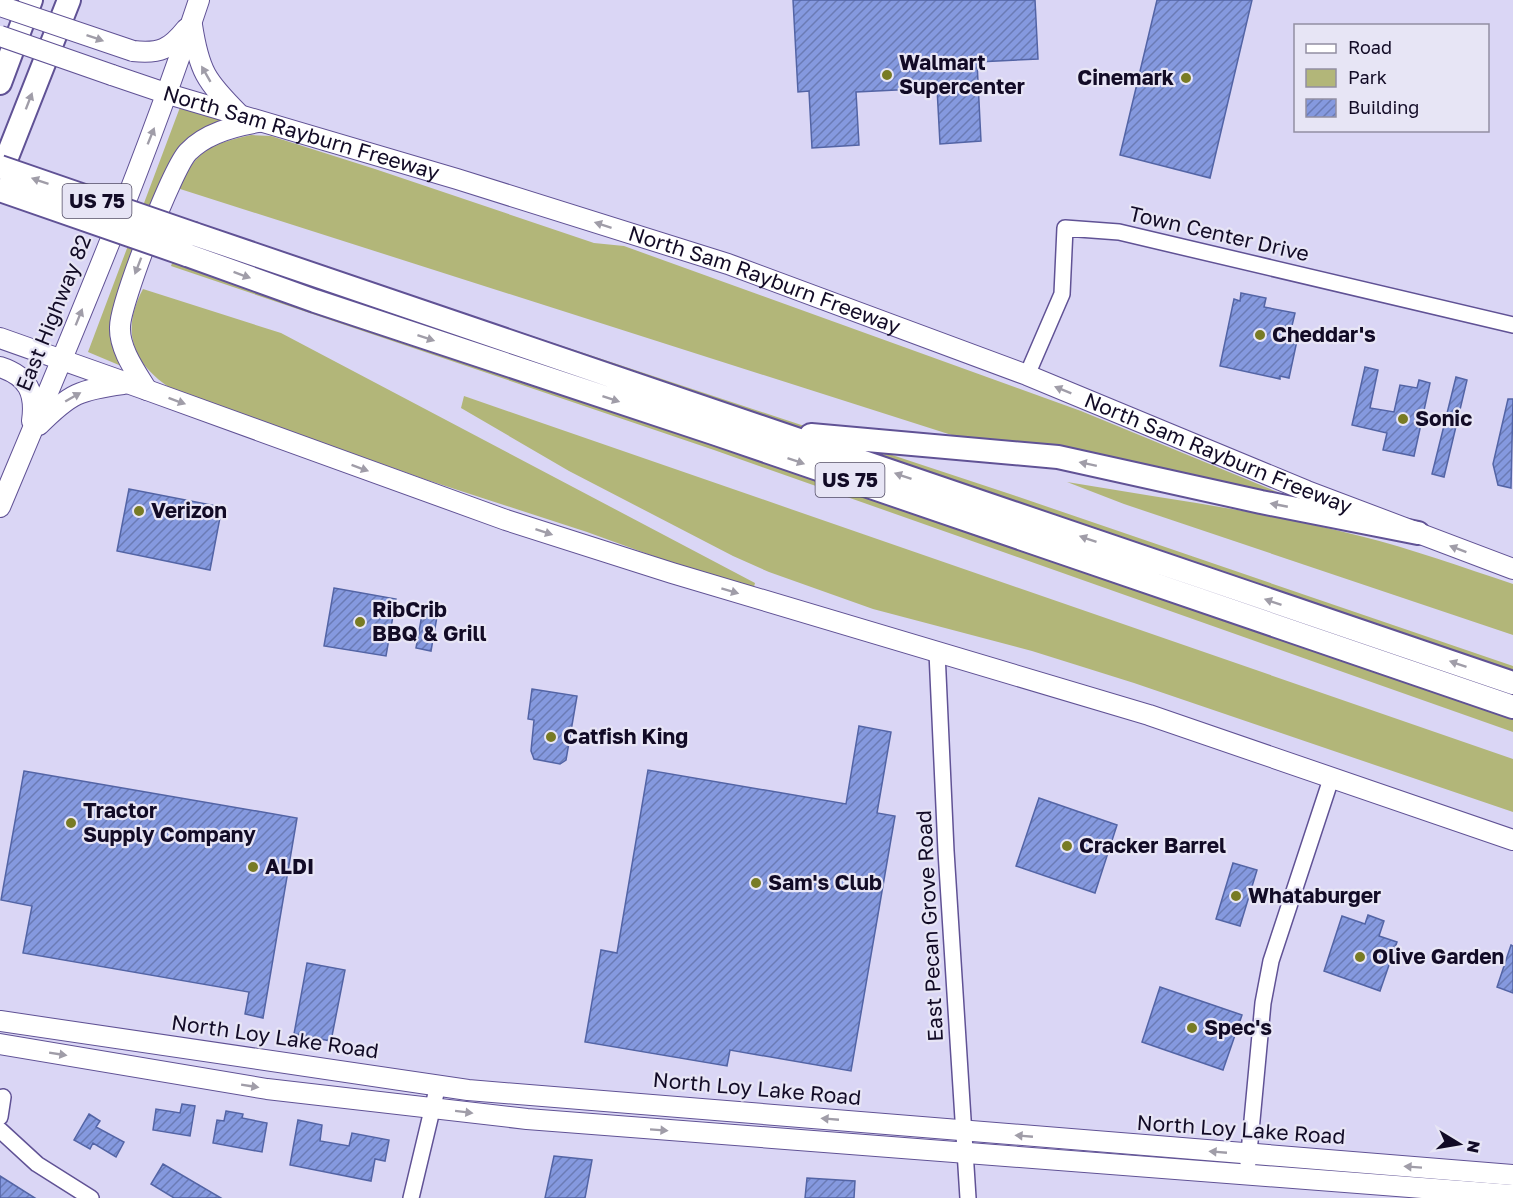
<svg xmlns="http://www.w3.org/2000/svg" width="1513" height="1198" viewBox="0 0 1513 1198" font-family="'Golos Text',sans-serif">
<style>
.green{fill:#b2b679}
.building{fill:url(#building-hatch);stroke:#5364a5;stroke-width:1.5}
.lines{fill:none;stroke-linecap:round;stroke-linejoin:round}
.minor-casing{stroke:#605295;stroke-width:18}
.major-casing{stroke:#605295;stroke-width:22}
.highway-casing{stroke:#605295;stroke-width:26}
.minor{stroke:#fff;stroke-width:15}
.major{stroke:#fff;stroke-width:20}
.highway{stroke:#fff;stroke-width:22}
.major-bridge-casing{stroke:#605295;stroke-width:22;stroke-linecap:butt}
.highway-bridge-casing{stroke:#605295;stroke-width:26;stroke-linecap:butt}
.major-bridge{stroke:#fff;stroke-width:20}
.highway-bridge{stroke:#fff;stroke-width:22}
.oneway{fill:#a09da8}
.poi-dot{fill:#787b24;stroke:#e7e5f5;stroke-width:2}
.labels{text-anchor:middle;stroke-width:4.5;stroke-linejoin:round;paint-order:stroke}
.shield{fill:#e7e5f5;stroke:#524c64;stroke-width:1.5}
.shield-label{font-size:20px;font-weight:bold;fill:#120b26}
.poi-label{font-size:21px;font-weight:bold;fill:#120b26;stroke:#e7e5f5;text-anchor:start}
.street-label{font-size:21px;fill:#120b26;stroke:#e7e5f5}
</style>
<defs>
<pattern id="building-hatch" width="6" height="6" patternUnits="userSpaceOnUse" patternTransform="scale(1.5)"><rect width="6" height="6" fill="#8599df"/><path d="M-1 1l2-2M0 6l6-6M5 7l2-2" fill="none" stroke="#6b7bb5"/></pattern>
</defs>
<rect width="100%" height="100%" fill="#dad6f5"/>
<path class="green" d="M182 102 230 117 190 146 128 287 126 368 88 352Z
M251 135 271 136 375 169 594 243 624 246 1081 411 1304 503 961 438 177 188C199 149 208 145 251 135Z
M187 222 1013 495 1513 666V732L714 450 171 266Z
M143 289 281 333 755 583 754 587 689 569 587 532 427 480 172 389C133 364 120 332 143 289Z
M464 396 1513 759V812L1134 683 1032 651 873 609 769 572 733 556 569 471 461 408Z
M1067 482C1165 499 1264 511 1360 536 1412 549 1462 567 1513 584V635L1124 504Z"/>
<path class="building" d="M793 0H1035L1038 59 977 62 981 141 940 144 937 88 856 92 859 145 812 148 809 91 798 92Z
M1157 0H1252L1210 178 1120 155Z
M1241 293 1266 298 1264 307 1295 313 1290 334 1298 336 1289 378 1280 376V379L1220 366 1234 299 1240 301Z
M1365 367 1378 370 1370 408 1394 412 1400 385 1417 388 1419 380 1430 383 1414 456 1383 450 1387 433 1352 425Z
M1456 377 1467 380 1444 477 1432 474Z
M1508 399H1513L1511 488 1498 485 1493 464Z
M129 489 222 507 210 570 117 551Z
M334 588 396 599 386 656 324 646Z
M423 609 438 611 431 651 416 648Z
M532 689 577 696 566 760 560 764 534 759 531 751 534 720 528 719Z
M859 726 891 732 877 813 895 816 851 1071 730 1050 727 1066 585 1042 601 950 617 953 648 770 846 804Z
M24 771 297 818 263 1018 245 1014 249 992 23 953 32 906 1 900Z
M1039 798 1117 825 1095 893 1016 866Z
M1233 863 1257 870 1240 926 1216 919Z
M1368 915 1384 921 1379 936 1397 942 1380 991 1324 971 1342 916 1365 924Z
M1511 945 1513 946V993L1497 987Z
M307 963 345 970 331 1041 294 1034Z
M1160 987 1242 1015 1223 1070 1142 1042Z
M182 1104 195 1106 190 1136 153 1130 156 1109 180 1113Z
M226 1111 243 1114 242 1118 267 1123 262 1152 213 1143 217 1120 224 1121Z
M89 1114 100 1121 96 1127 124 1142 116 1157 93 1143 90 1149 74 1140Z
M298 1120 322 1125 320 1141 349 1146 352 1133 389 1140 385 1161 375 1159 371 1181 290 1165Z
M554 1156 592 1160 585 1198H545Z
M163 1164 221 1198H174L151 1184Z
M0 1176 35 1198H0Z
M807 1178 855 1181 854 1198H805Z"/>
<g class="lines">
<g class="minor-casing">
<path id="minor" d="M1027 375 1062 294 1065 228 1119 232 1513 325
M937 652 946 851 968 1198
M0 1117 3 1097
M0 1130 37 1164 91 1198
M1248 1163 1263 1003 1271 961 1331 779
M411 1198 438 1085"/>
</g>
<g class="major-casing">
<g id="major">
<path d="M192 25C199 71 206 81 238 113"/>
<path d="M133 51C160 54 170 49 186 29"/>
<path id="s1" d="M112 75 168 94 457 179 728 264 1027 375 1307 491 1513 569"/>
<path d="M0 338 147 390 506 520 672 573 1149 715 1513 840"/>
<path d="M0 367C28 376 36 393 32 421"/>
<path d="M147 390C136 372 119 349 120 327 120 304 172 169 188 152 206 133 234 126 259 122"/>
<path d="M39 425C71 393 79 390 123 384"/>
<path d="M0 507C70 340 142 172 199 0"/>
<path d="M0 1021 468 1090 1513 1175"/>
<path d="M0 1044 267 1089 527 1119 1513 1195"/>
</g>
</g>
<g class="highway-casing">
<path id="highway" d="M0 83 31 0
M0 175 69 0
M194 234 1513 683
M187 255 315 301 716 434 1513 707
M811 435 1058 457 1261 502 1418 533"/>
</g>
<use href="#minor" class="minor"/>
<use href="#major" class="major"/>
<use href="#highway" class="highway"/>
<g class="major-bridge-casing">
<path id="major-bridge" d="M0 6 133 51
M0 36 112 75"/>
</g>
<g class="highway-bridge-casing">
<path id="highway-bridge" d="M0 167 194 234
M0 190 187 255"/>
</g>
<use href="#major-bridge" class="major-bridge"/>
<use href="#highway-bridge" class="highway-bridge"/>
</g>
<defs><path id="oneway-solid" d="M-6-.8H1V-3.2L6.5 0L1 3.2V.8H-6Z" transform="scale(1.5)"/></defs>
<g class="oneway">
<use href="#oneway-solid" transform="translate(95 38) rotate(19)"/>
<use href="#oneway-solid" transform="translate(206 74) rotate(-120)"/>
<use href="#oneway-solid" transform="translate(29 101) rotate(-69)"/>
<use href="#oneway-solid" transform="translate(151 136) rotate(-68)"/>
<use href="#oneway-solid" transform="translate(40 181) rotate(-161)"/>
<use href="#oneway-solid" transform="translate(603 225) rotate(-162)"/>
<use href="#oneway-solid" transform="translate(138 266) rotate(111)"/>
<use href="#oneway-solid" transform="translate(242 275) rotate(20)"/>
<use href="#oneway-solid" transform="translate(79 317) rotate(-68)"/>
<use href="#oneway-solid" transform="translate(426 338) rotate(18)"/>
<use href="#oneway-solid" transform="translate(1063 390) rotate(-158)"/>
<use href="#oneway-solid" transform="translate(73 397) rotate(-30)"/>
<use href="#oneway-solid" transform="translate(611 399) rotate(18)"/>
<use href="#oneway-solid" transform="translate(177 401) rotate(20)"/>
<use href="#oneway-solid" transform="translate(796 461) rotate(19)"/>
<use href="#oneway-solid" transform="translate(1088 464) rotate(-168)"/>
<use href="#oneway-solid" transform="translate(360 468) rotate(20)"/>
<use href="#oneway-solid" transform="translate(903 476) rotate(-161)"/>
<use href="#oneway-solid" transform="translate(1279 505) rotate(-169)"/>
<use href="#oneway-solid" transform="translate(544 532) rotate(18)"/>
<use href="#oneway-solid" transform="translate(1088 539) rotate(-161)"/>
<use href="#oneway-solid" transform="translate(1458 549) rotate(-159)"/>
<use href="#oneway-solid" transform="translate(730 591) rotate(17)"/>
<use href="#oneway-solid" transform="translate(1273 602) rotate(-161)"/>
<use href="#oneway-solid" transform="translate(1458 664) rotate(-161)"/>
<use href="#oneway-solid" transform="translate(58 1054) rotate(9)"/>
<use href="#oneway-solid" transform="translate(250 1086) rotate(9)"/>
<use href="#oneway-solid" transform="translate(464 1112) rotate(7)"/>
<use href="#oneway-solid" transform="translate(830 1119) rotate(-175)"/>
<use href="#oneway-solid" transform="translate(659 1130) rotate(4)"/>
<use href="#oneway-solid" transform="translate(1024 1136) rotate(-175)"/>
<use href="#oneway-solid" transform="translate(1218 1152) rotate(-175)"/>
<use href="#oneway-solid" transform="translate(1413 1167) rotate(-176)"/>
</g>
<g class="poi-dot">
<circle cx="887" cy="75" r="6"/>
<circle cx="1186" cy="78" r="6"/>
<circle cx="1260" cy="335" r="6"/>
<circle cx="1403" cy="419" r="6"/>
<circle cx="139" cy="511" r="6"/>
<circle cx="360" cy="622" r="6"/>
<circle cx="551" cy="737" r="6"/>
<circle cx="71" cy="823" r="6"/>
<circle cx="1067" cy="846" r="6"/>
<circle cx="253" cy="867" r="6"/>
<circle cx="756" cy="883" r="6"/>
<circle cx="1236" cy="896" r="6"/>
<circle cx="1360" cy="957" r="6"/>
<circle cx="1192" cy="1028" r="6"/>
</g>
<g class="labels">
<g class="shield">
<rect x="62.5" y="184" width="69" height="34" rx="4.5"/>
<rect x="815.5" y="463" width="69" height="34" rx="4.5"/>
</g>
<g class="shield-label">
<text x="97" y="208">US 75</text>
<text x="850" y="487">US 75</text>
</g>
<g class="poi-label">
<text x="899" y="70">Walmart<tspan x="899" dy="24">Supercenter</tspan></text>
<text x="1174" y="85" text-anchor="end">Cinemark</text>
<text x="1272" y="342">Cheddar's</text>
<text x="1415" y="426">Sonic</text>
<text x="151" y="518">Verizon</text>
<text x="372" y="617">RibCrib<tspan x="372" dy="24">BBQ &amp; Grill</tspan></text>
<text x="563" y="744">Catfish King</text>
<text x="83" y="818">Tractor<tspan x="83" dy="24">Supply Company</tspan></text>
<text x="1079" y="853">Cracker Barrel</text>
<text x="265" y="874">ALDI</text>
<text x="768" y="890">Sam's Club</text>
<text x="1248" y="903">Whataburger</text>
<text x="1372" y="964">Olive Garden</text>
<text x="1204" y="1035">Spec's</text>
</g>
<g class="street-label">
<text dy="7" stroke="none"><textPath href="#s1" startOffset="198">North Sam Rayburn Freeway</textPath></text>
<text transform="translate(1219 234) rotate(13)" y="7">Town Center Drive</text>
<text dy="7" stroke="none"><textPath href="#s1" startOffset="684">North Sam Rayburn Freeway</textPath></text>
<text transform="translate(54 313) rotate(-68)" y="7">East Highway 82</text>
<text dy="7" stroke="none"><textPath href="#s1" startOffset="1170">North Sam Rayburn Freeway</textPath></text>
<text transform="translate(930 926) rotate(-93)" y="7">East Pecan Grove Road</text>
<text transform="translate(275 1037) rotate(8)" y="7">North Loy Lake Road</text>
<text transform="translate(757 1089) rotate(5)" y="7">North Loy Lake Road</text>
<text transform="translate(1241 1130) rotate(4)" y="7">North Loy Lake Road</text>
</g>
</g>
<rect x="1294" y="24" width="195" height="108" fill="#e7e5f5" stroke="#928ea2" stroke-width="1.5"/>
<rect x="1306" y="44" width="30" height="9" fill="#ffffff" stroke="#928ea2" stroke-width="1.5"/>
<text x="1348" y="54" font-size="18" fill="#120b26">Road</text>
<rect x="1306" y="69" width="30" height="18" fill="#b2b679" stroke="#928ea2" stroke-width="1.5"/>
<text x="1348" y="84" font-size="18" fill="#120b26">Park</text>
<rect x="1306" y="99" width="30" height="18" fill="url(#building-hatch)" stroke="#928ea2" stroke-width="1.5"/>
<text x="1348" y="114" font-size="18" fill="#120b26">Building</text>
<g transform="translate(1459 1144) rotate(101)" stroke="#e7e5f5" stroke-width="4.5" paint-order="stroke">
<path d="M0-4.5L10 22L0 15L-10 22Z" fill="#120b26"/>
<text y="-9" font-size="16" font-weight="bold" text-anchor="middle" fill="#120b26">N</text>
</g>
</svg>
